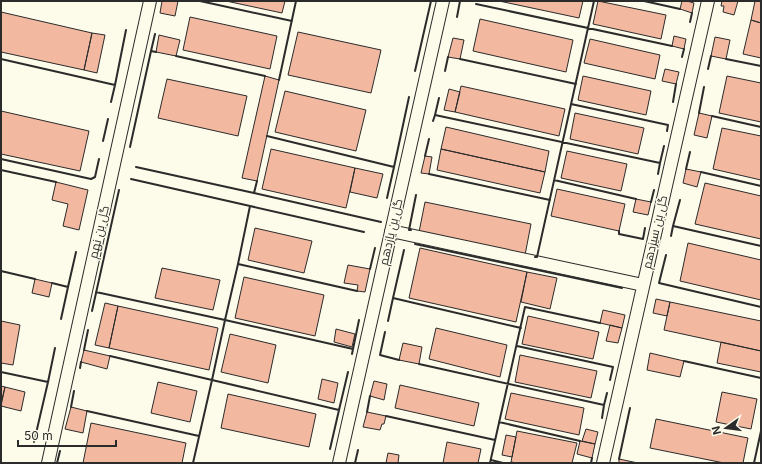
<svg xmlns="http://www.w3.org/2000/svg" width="762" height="464" viewBox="0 0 762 464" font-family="Inter,Cairo,sans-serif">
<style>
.building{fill:#f2b8a0;stroke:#2b2b2b}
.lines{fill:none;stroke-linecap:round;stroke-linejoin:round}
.street-casing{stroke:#2b2b2b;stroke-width:14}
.street{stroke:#fdfbea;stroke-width:12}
.wall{stroke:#2b2b2b;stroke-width:2}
.labels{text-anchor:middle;stroke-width:3;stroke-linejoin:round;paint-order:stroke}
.street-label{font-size:12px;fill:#2b2b2b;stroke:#fdfbea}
</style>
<rect width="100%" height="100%" fill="#fdfbea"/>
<path class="building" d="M162 1H178L175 16 160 13Z
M226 1H285L282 13Z
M499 1H583L579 18Z
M598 1 666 15 661 39 593 24Z
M682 1H687L694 3 692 13 680 9Z
M722 1H738L734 15 723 12 724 6H721Z
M755 1H761V23L751 20Z
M1 12 92 33 84 70 1 52Z
M190 17 277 36 270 69 183 50Z
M480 19 573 40 566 72 473 51Z
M751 20 761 23V58L743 54Z
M298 32 381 50 371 93 288 75Z
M92 33 105 35 97 73 84 70Z
M159 35 180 40 176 56 156 52Z
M674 36 686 39 684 49 672 46Z
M715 37 730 40 726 59 711 56Z
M453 38 464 40 460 59 448 57Z
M590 39 660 55 655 79 584 63Z
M665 69 679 72 676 84 662 81Z
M265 76 279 80 257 181 242 178Z
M583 76 651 91 646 115 578 100Z
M727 76 761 83V122L719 113Z
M167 79 247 96 238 136 158 118Z
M461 86 565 109 559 136 455 112Z
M449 89 460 92 455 112 444 110Z
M285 91 366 110 356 151 275 132Z
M1 111 89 131 80 171 1 154Z
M575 113 644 128 638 154 570 139Z
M699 113 712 116 707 138 694 135Z
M446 127 549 151 545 172 441 149Z
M722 128 761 136V180L713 169Z
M271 149 355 168 346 208 262 189Z
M441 149 545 172 540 193 437 170Z
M567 151 627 164 621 191 561 178Z
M425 156 432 157 429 174 421 173Z
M355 168 383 174 377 198 350 192Z
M686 169 701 172 697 187 683 183Z
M56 182 88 190 79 230 63 226 68 204 52 200Z
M705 183 761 196V239L695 224Z
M557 189 625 204 619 231 551 216Z
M636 199 651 202 648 215 633 212Z
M425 202 531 224 525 255 419 232Z
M255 228 312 241 304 273 248 260Z
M688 243 761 260V300L680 281Z
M420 248 527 272 516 322 409 298Z
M348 265 370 269 365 292 357 291 358 285 344 283Z
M162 268 220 280 213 310 155 298Z
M527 272 557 278 550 309 521 302Z
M244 277 324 295 315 336 235 318Z
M35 279 52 283 49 297 32 293Z
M656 299 670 302 667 316 653 313Z
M670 302 761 321V351L664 330Z
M105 303 118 306 109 348 95 345Z
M118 306 218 328 209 370 109 348Z
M603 310 625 315 622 328 600 323Z
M528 316 599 332 593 359 522 344Z
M1 321 20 325 13 365 1 363Z
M610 325 622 328 618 343 606 341Z
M436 328 507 345 500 377 429 359Z
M336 329 355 334 352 347 334 342Z
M230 334 276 345 268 383 221 372Z
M721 342 761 351V372L717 363Z
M403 343 422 347 419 364 399 360Z
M84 350 110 356 107 369 81 362Z
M650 353 684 361 680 377 647 370Z
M520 355 597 371 591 398 515 382Z
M322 379 338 383 334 403 318 399Z
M374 381 387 384 384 400 370 396Z
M158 382 197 391 190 422 151 413Z
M400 385 479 403 474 426 395 408Z
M1 386 5 387 1 403Z
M5 387 25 392 21 411 1 406Z
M722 392 757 399 751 429 716 422Z
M511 393 584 408 579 435 505 419Z
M228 394 316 414 309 447 221 428Z
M71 407 87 411 83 433 65 429Z
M367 412 386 416 384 424H382L380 430 363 427Z
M656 419 748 438 743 463H724L650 448Z
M91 423 186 443 182 463H83Z
M586 429 598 432 595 444 582 441Z
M517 431 577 443 572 463H517L511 462Z
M506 435 516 437 512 457 502 455Z
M580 441 595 444 592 458 577 454Z
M447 442 481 449 478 463H443Z
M388 453 399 455 398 463H386Z
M619 459 638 463H619Z"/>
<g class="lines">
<g class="street-casing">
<path id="street" d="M391 231 643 285
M48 463 150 1
M339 463 443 1
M603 463 708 1"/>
</g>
<use href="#street" class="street"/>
<path class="wall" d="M200 1 292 21
M644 1 680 9
M476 4 672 46
M457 17 460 1
M690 22 692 13
M151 51 155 34
M176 56 265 76
M682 57 684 49
M1 59 115 85 126 30
M460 59 576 84
M726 59 761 66
M708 69 711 56
M415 71 431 1
M445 71 448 57
M279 80 296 1
M439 98 435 115 660 163 658 174
M111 102 115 85
M673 102 676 84
M571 104 668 125 667 131
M699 113 704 87
M712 116 761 127
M433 121 435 115
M267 136 394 167 387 198
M103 141 108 119
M130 147 151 51 156 52
M425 156 429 139
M1 159 91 179 95 177 99 159
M660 163 664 146
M136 167 254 193
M394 167 409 97
M686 169 690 152
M1 170 56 182
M701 172 761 186
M429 174 550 200
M131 179 250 206
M554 180 636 199
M257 181 254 193 381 222
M651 202 654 190
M673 226 680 200
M411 230H409L416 195
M619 231V234L643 239 645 228
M671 236 673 226 761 246
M415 244 622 288
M404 250 393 298 521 328
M666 255 659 283 761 307
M535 257H537L594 1
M238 264 250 206 364 232
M370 269 375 248
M1 271 35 279
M52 283 68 287 76 252
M96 292 225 320 238 264 357 291
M92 311 119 190
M61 319 68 287
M388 321 393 298
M385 332 380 355 399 360
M517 346 613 367 610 380
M353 349 359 320
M84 350 88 330
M110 356 212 380 225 320 353 349 352 354
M684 361 761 378
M419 364 604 405 602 418
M80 368 81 362
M1 372 48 382 34 442
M48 382 55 348
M604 405 607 393
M71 407 74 391
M339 410 348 372
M87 411 199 436
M367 412 370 396
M386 416 495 440
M499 422 580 441
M619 459 630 408
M491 460 503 463
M57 463 60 451
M193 463 212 380 339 410 330 449
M355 463 358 450
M490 463 525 307 600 323
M591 463 592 458
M754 463 761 431"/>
</g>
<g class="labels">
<g class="street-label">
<text transform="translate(99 232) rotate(-77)" y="4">گل بن نهم</text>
<text transform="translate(391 232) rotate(-77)" y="4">گل بن یازدهم</text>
<text transform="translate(655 232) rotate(-77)" y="4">گل بن سیزدهم</text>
</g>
</g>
<rect width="762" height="464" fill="none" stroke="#2b2b2b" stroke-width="4"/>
<g transform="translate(726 428) rotate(256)" stroke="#fdfbea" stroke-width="3" paint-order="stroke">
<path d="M0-3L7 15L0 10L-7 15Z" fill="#2b2b2b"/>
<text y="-6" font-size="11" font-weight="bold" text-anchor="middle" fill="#2b2b2b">N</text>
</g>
<path d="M18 440v6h98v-6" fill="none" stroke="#2b2b2b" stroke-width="2"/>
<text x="24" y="440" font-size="12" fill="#2b2b2b" stroke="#fdfbea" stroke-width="3" paint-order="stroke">50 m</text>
</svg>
